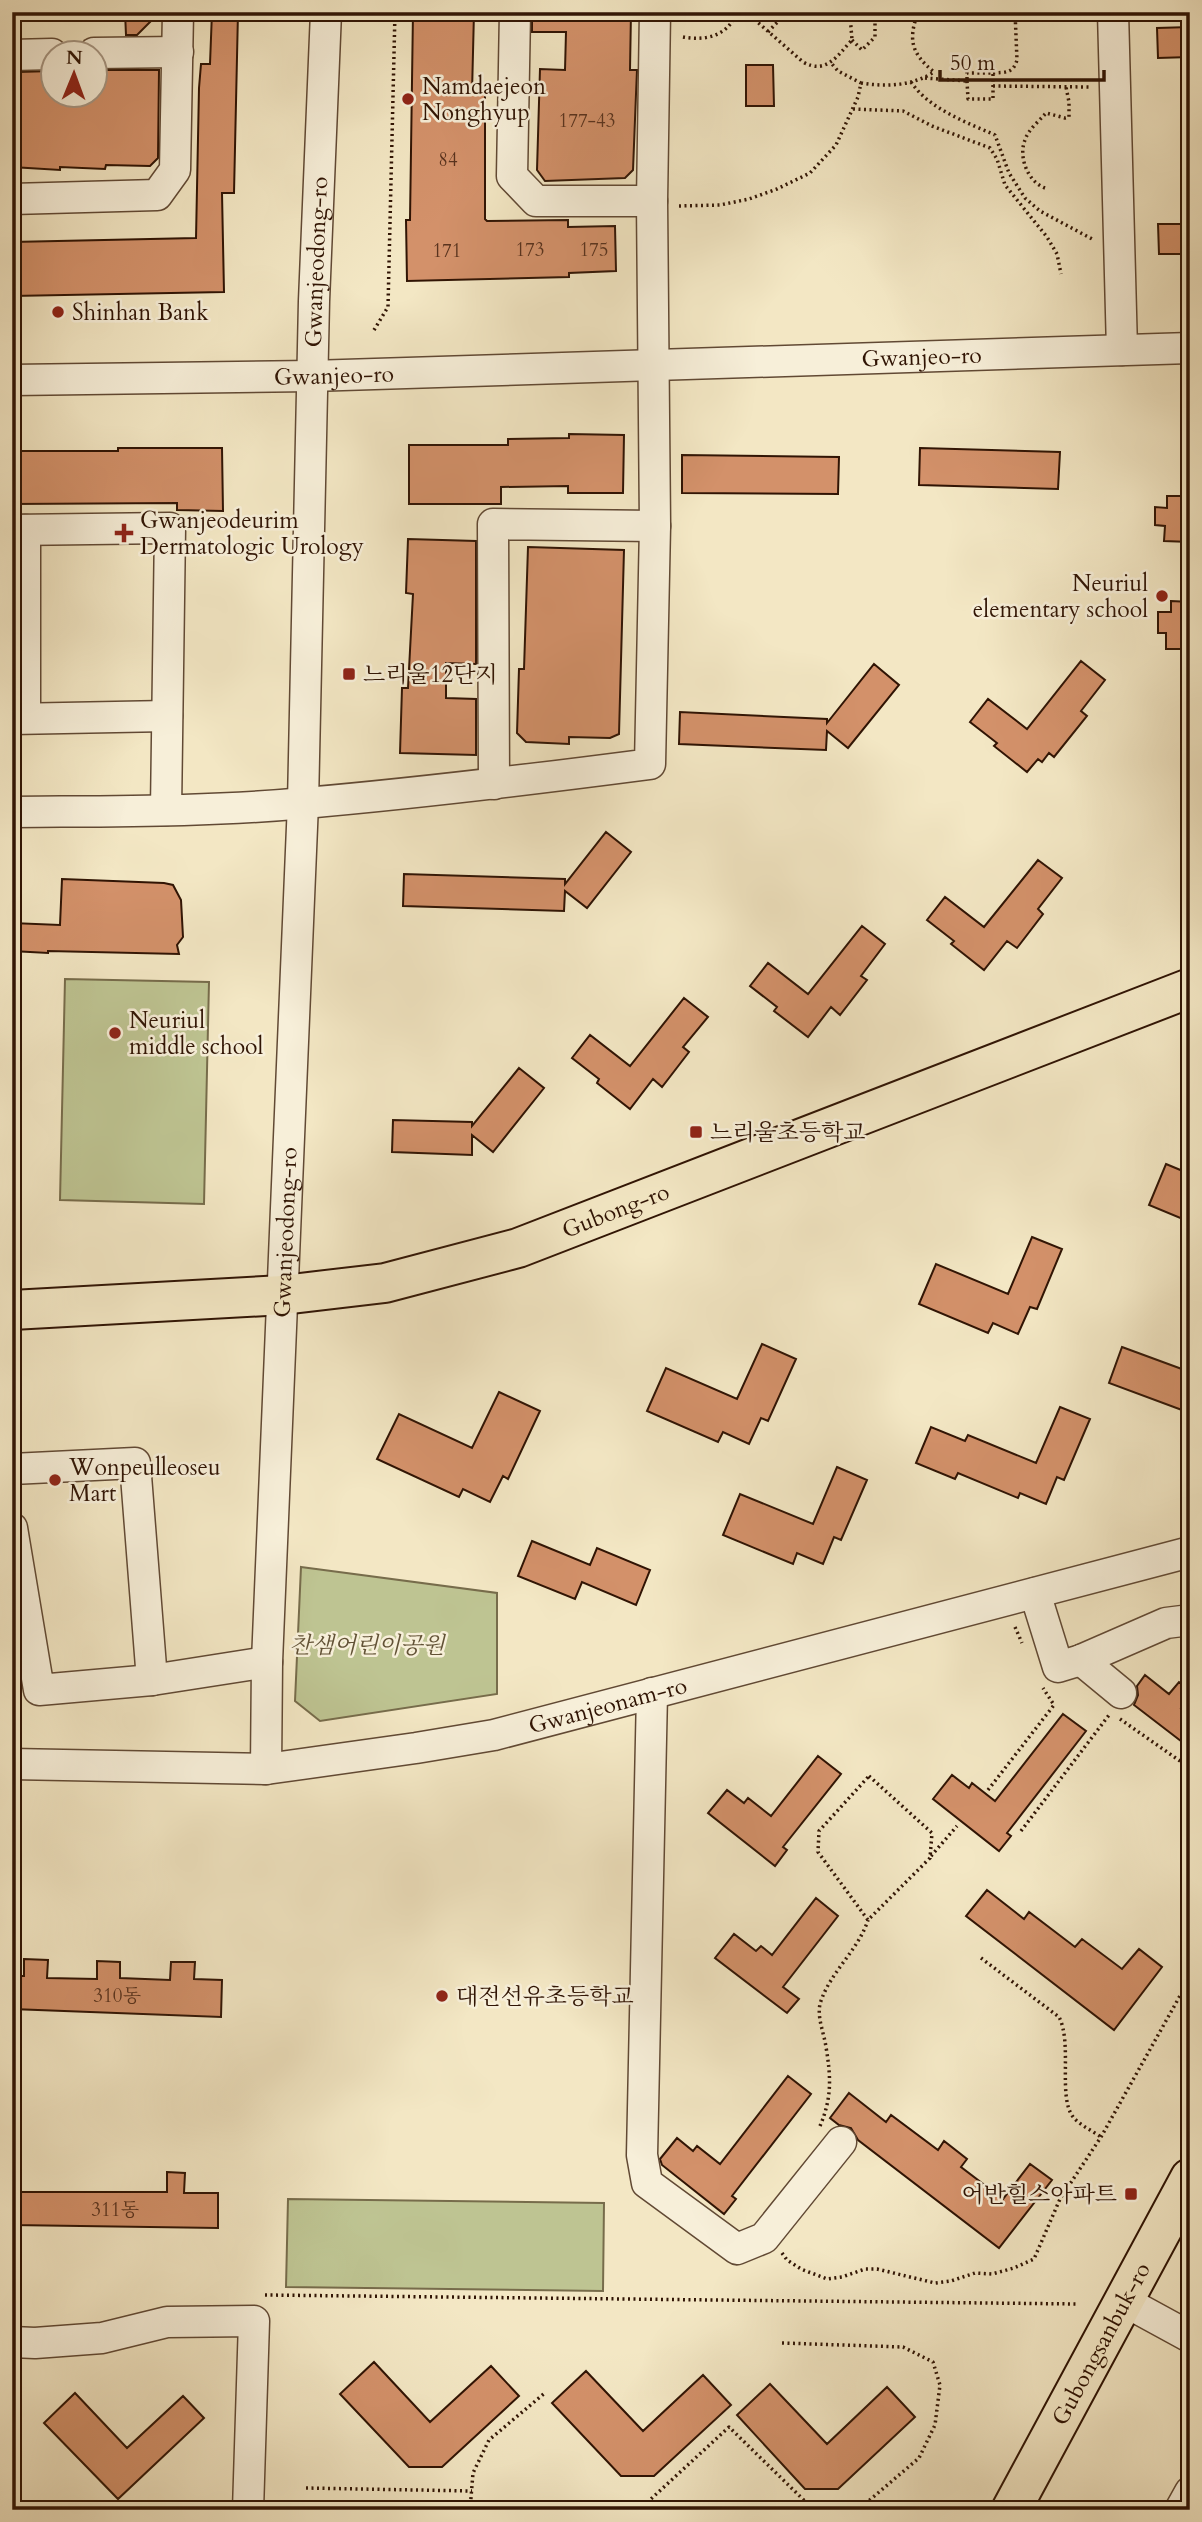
<svg xmlns="http://www.w3.org/2000/svg" width="1202" height="2522" viewBox="0 0 1202 2522" font-family="Cardo,'Noto Serif KR',serif">
<style>
.green{fill:#bec492;stroke:#776c4b;stroke-width:2}
.building{fill:#d3916a;stroke:#301404;stroke-width:2}
.lines{fill:none;stroke-linecap:round;stroke-linejoin:round}
.minor-casing{stroke:#614934;stroke-width:33}
.major-casing{stroke:#301404;stroke-width:42}
.path{stroke:#301404;stroke-width:3.5;stroke-dasharray:2 3.5;stroke-linecap:butt}
.minor{stroke:#f7efd9;stroke-width:30}
.major{stroke:#f3e7c4;stroke-width:38}
.poi-dot{fill:#8f2418;stroke:#f7efd9;stroke-width:2.5}
.labels{text-anchor:middle;stroke-width:5;stroke-linejoin:round;paint-order:stroke}
.number-label{font-size:19px;fill:#59331e}
.poi-label{font-size:23px;fill:#301404;stroke:#f7efd9;text-anchor:start}
.street-label{font-size:23px;fill:#301404;stroke:#f7efd9}
.park-label{font-size:23px;font-style:italic;fill:#625236;stroke:#f7efd9}
</style>
<rect width="100%" height="100%" fill="#f3e7c4"/>
<filter id="stains"><feTurbulence type="fractalNoise" baseFrequency=".00286" numOctaves="4"/><feColorMatrix values="0 0 0 0 .2 0 0 0 0 .09 0 0 0 0 .02 0 0 0 .5 -.17"/></filter>
<radialGradient id="worn" r=".72"><stop offset=".6" stop-color="#630" stop-opacity="0"/><stop offset="1" stop-color="#630" stop-opacity=".3"/></radialGradient>
<path class="green" d="M65 979 209 982 204 1204 60 1200Z
M301 1567 497 1593V1694L320 1721 295 1701Z
M288 2199 604 2203 603 2291 286 2287Z"/>
<path class="building" d="M125 12H160L137 35H126Z
M212 12H238L234 193H222L224 292 12 296V242L196 238 199 88 201 64H210Z
M413 12H474L472 93H485V219L487 221 568 220V227L615 226 616 271 569 273V277L407 281 406 220H410Z
M532 12H631L630 70H637L636 94 633 170 625 178 545 181 537 170 540 69 565 70 566 32H532Z
M1190 27V57L1158 58 1157 28Z
M746 65H773L774 106H746Z
M94 70H159L158 158 150 166 106 165 105 169 60 167V170L12 167V97H18V72L52 71V94H94Z
M1158 224H1190V254H1159Z
M569 434 624 435 623 493H568V486L501 487V504H409V445H508V439L569 438Z
M118 448H222L223 511 177 510V503L12 504V451H118Z
M920 448 1060 452 1058 489 919 485Z
M682 455 839 457 838 494 682 493Z
M1167 496H1190V542L1164 541 1165 526 1155 525V507L1167 508Z
M408 539 476 541V664L446 663V698L476 699V755L400 753 402 688H408L413 594 406 593Z
M528 547 624 550 619 734 610 738 569 737V744L526 742 517 733 519 669H524Z
M1171 601 1190 602V649H1166V633H1158V612H1171Z
M1081 661 1105 680 1081 711 1087 716 1054 757 1049 753 1042 762 1038 759 1027 772 994 746 997 743 970 722 988 699 1027 729Z
M874 664 899 685 848 748 827 731 826 750 679 744 680 712 827 719V723Z
M606 832 631 852 587 908 565 891 564 911 403 906 404 874 565 879V884Z
M1038 860 1062 878 1038 909 1043 914 1017 948 1007 941 984 970 951 944 954 941 927 920 945 897 984 927Z
M62 879 164 883 173 885 181 900 183 937 177 945 179 954 48 951V953L12 951V923L60 925Z
M862 926 885 944 861 976 867 980 840 1015 831 1007 808 1037 774 1011 777 1007 750 986 768 963 808 994Z
M684 998 708 1017 683 1047 689 1052 662 1087 653 1079 630 1109 597 1083 599 1079 572 1058 590 1035 630 1066Z
M519 1068 544 1088 493 1152 472 1135V1155L392 1152 393 1120 472 1122V1126Z
M1166 1164 1190 1174V1222L1149 1205Z
M1032 1237 1062 1249 1037 1309 1030 1307 1018 1334 993 1323 988 1333 919 1304 936 1264 1008 1294Z
M762 1344 796 1359 768 1421 761 1418 749 1444 723 1432 718 1442 647 1411 666 1368 737 1399Z
M1122 1347 1190 1372V1413L1109 1383Z
M499 1392 540 1411 508 1479 503 1476 490 1502 463 1489 459 1497 377 1459 399 1414 472 1448Z
M1060 1407 1090 1419 1064 1480 1057 1477 1046 1504 1020 1493 1018 1498 958 1473 955 1479 916 1463 931 1427 965 1441 968 1435 1036 1463Z
M837 1467 867 1480 841 1540 834 1537 823 1564 797 1553 793 1564 723 1535 740 1494 813 1524Z
M532 1541 590 1565 597 1548 650 1570 636 1605 582 1582 575 1599 518 1576Z
M1145 1675 1169 1694 1179 1682 1190 1690V1698L1181 1708 1190 1715V1748L1134 1705 1138 1695 1137 1686Z
M1063 1714 1086 1731 1007 1833 1011 1836 999 1851 933 1799 952 1775 969 1788 972 1783 995 1801Z
M818 1756 841 1774 783 1847 787 1850 775 1866 708 1813 727 1790 744 1803 748 1798 771 1816Z
M987 1890 1024 1919 1029 1912 1075 1947 1082 1939 1122 1969 1139 1949 1162 1967 1114 2030 966 1916Z
M816 1898 838 1916 783 1987 799 1999 787 2013 715 1958 734 1934 756 1951 761 1946 772 1955Z
M24 1959 48 1960 47 1978 97 1979V1961L120 1962V1978L170 1980 171 1962H195L194 1979 222 1980 221 2017 12 2009V1976H24Z
M788 2076 811 2094 732 2196 736 2199 724 2214 662 2165 660 2159 677 2138 693 2151 697 2146 720 2164Z
M849 2093 886 2122 891 2115 938 2150 944 2141 967 2159 961 2167 1003 2199 1030 2164 1052 2180 999 2248 858 2140 851 2128 839 2125 830 2118Z
M167 2172 185 2173 184 2193H218V2228L12 2225V2192H167Z
M374 2362 430 2422 491 2366 519 2396 442 2467H409L340 2394Z
M586 2371 643 2431 703 2375 731 2405 654 2476H621L552 2403Z
M770 2384 827 2444 887 2387 915 2417 838 2489H805L737 2415Z
M75 2393 127 2448 183 2396 204 2418 118 2499 44 2423Z"/>
<g class="lines">
<g class="minor-casing">
<g id="minor">
<path d="M515 12 512 176 536 201H652"/>
<path d="M1113 12 1122 350"/>
<path d="M94 53 178 52"/>
<path d="M12 55 52 54"/>
<path d="M12 199 157 195 175 170 178 12"/>
<path id="s1" d="M12 380 311 376 1190 348"/>
<path d="M12 530 170 528 166 810"/>
<path d="M25 530V718"/>
<path d="M12 719 167 716"/>
<path d="M494 784 493 524 655 526"/>
<path d="M12 812C110 811 208 812 305 803 420 793 535 779 650 764L655 526 652 201 655 12"/>
<path d="M12 1469 135 1463 152 1680"/>
<path d="M12 1528 39 1690 152 1680 267 1662"/>
<path d="M1035 1593 1058 1667 1081 1660 1166 1623 1190 1620"/>
<path d="M1081 1660 1121 1693"/>
<path d="M652 1693 642 2155 647 2183 737 2249 764 2238 841 2142"/>
<path id="s2" d="M12 1764 266 1769 416 1748 494 1735 1190 1552"/>
<path id="s3" d="M266 1769 267 1662 303 803 314 301 326 12"/>
<path d="M1124 2301 1190 2337"/>
<path d="M12 2342 35 2343 102 2338 167 2322 254 2321 248 2510"/>
<path d="M1180 2510 1190 2492"/>
</g>
</g>
<g class="major-casing">
<g id="major">
<path id="s4" d="M12 1310 283 1295 385 1283 518 1248 1190 988"/>
<path id="s5" d="M1011 2510 1190 2178"/>
</g>
</g>
<path class="path" d="M746 12 803 62C826 75 837 56 852 40L850 15 847 12
M768 32 787 12
M683 37C706 41 728 36 737 12
M852 40 862 50 875 37V20L868 12
M993 73C1005 72 1013 74 1017 60L1015 12
M925 78 967 81V73H993V99H968L967 81
M911 82C929 109 966 122 995 135L1009 173 1025 198 1040 211 1094 240
M861 83C886 87 912 86 934 72 911 53 908 40 918 12
M993 86 1089 87
M853 109 903 111 932 126 990 148 997 159 1005 185 1047 237 1057 254 1061 274
M1045 188C1028 182 1018 157 1025 140 1028 130 1039 121 1046 113L1065 118 1069 117V102L1066 87
M679 206 720 205 749 199 777 189 810 173 836 145 858 97 861 83 838 71 831 63
M374 330 388 307 395 12
M1015 1627 1022 1643
M1120 1719 1190 1768
M869 1776 932 1833 930 1858 868 1920 818 1852 819 1831Z
M988 1790 1054 1705 1043 1688
M1021 1831 1109 1715
M931 1856 957 1826
M981 1958 1059 2017C1073 2044 1057 2099 1074 2118 1081 2126 1093 2131 1101 2137
M820 2126C832 2098 831 2077 826 2047 824 2033 817 2018 820 2004 829 1973 858 1951 868 1920
M782 2253 787 2260 801 2269 827 2279 842 2277 865 2269H877L935 2283 951 2281 975 2273 992 2274 1014 2268 1034 2259 1060 2199 1101 2137 1190 1978
M265 2295 1077 2304
M782 2343 903 2347 933 2362 940 2385 935 2425 919 2458 858 2510
M306 2488 472 2491
M470 2510 473 2473 489 2440 546 2392
M639 2510 729 2427 814 2510"/>
<use href="#minor" class="minor"/>
<use href="#major" class="major"/>
</g>
<g class="poi-dot">
<circle cx="408" cy="99" r="7"/>
<circle cx="58" cy="312" r="7"/>
<path d="M120.5 522.5h7v7h7v7h-7v7h-7v-7h-7v-7h7z"/>
<circle cx="1162" cy="596" r="7"/>
<rect x="342" y="667" width="14" height="14" rx="3.5"/>
<circle cx="115" cy="1033" r="7"/>
<rect x="689" y="1125" width="14" height="14" rx="3.5"/>
<circle cx="55" cy="1480" r="7"/>
<circle cx="442" cy="1996" r="7"/>
<rect x="1124" y="2187" width="14" height="14" rx="3.5"/>
</g>
<g class="labels">
<g class="number-label">
<text x="587" y="127">177-43</text>
<text x="448" y="166">84</text>
<text x="530" y="256">173</text>
<text x="594" y="256">175</text>
<text x="447" y="257">171</text>
<text x="117" y="2002">310동</text>
<text x="115" y="2216">311동</text>
</g>
<g class="poi-label">
<text x="422" y="94">Namdaejeon<tspan x="422" dy="26">Nonghyup</tspan></text>
<text x="72" y="320">Shinhan Bank</text>
<text x="140" y="528">Gwanjeodeurim<tspan x="140" dy="26">Dermatologic Urology</tspan></text>
<text x="1148" y="591" text-anchor="end">Neuriul<tspan x="1148" dy="26">elementary school</tspan></text>
<text x="363" y="682">느리울12단지</text>
<text x="129" y="1028">Neuriul<tspan x="129" dy="26">middle school</tspan></text>
<text x="710" y="1140">느리울초등학교</text>
<text x="69" y="1475">Wonpeulleoseu<tspan x="69" dy="26">Mart</tspan></text>
<text x="456" y="2004">대전선유초등학교</text>
<text x="1117" y="2202" text-anchor="end">어반힐스아파트</text>
</g>
<g class="street-label">
<text dy="8" stroke="none"><textPath href="#s3" startOffset="1508">Gwanjeodong-ro</textPath></text>
<text dy="8" stroke="none"><textPath href="#s1" startOffset="910">Gwanjeo-ro</textPath></text>
<text dy="8" stroke="none"><textPath href="#s1" startOffset="322">Gwanjeo-ro</textPath></text>
<text dy="8" stroke="none"><textPath href="#s4" startOffset="616">Gubong-ro</textPath></text>
<text dy="8" stroke="none"><textPath href="#s3" startOffset="537">Gwanjeodong-ro</textPath></text>
<text dy="8" stroke="none"><textPath href="#s2" startOffset="602">Gwanjeonam-ro</textPath></text>
<text dy="8" stroke="none"><textPath href="#s5" startOffset="189">Gubongsanbuk-ro</textPath></text>
</g>
<g class="park-label">
<text x="367" y="1653">찬샘어린이공원</text>
</g>
</g>
<rect width="1202" height="2522" fill="none" stroke="#f3e7c4" stroke-width="42"/>
<rect x="14" y="14" width="1174" height="2494" fill="none" stroke="#301404" stroke-width="3.5"/>
<rect x="21" y="21" width="1160" height="2480" fill="none" stroke="#301404" stroke-width="2"/>
<g transform="translate(74 74) rotate(1)"><circle r="33" fill="#f7efd9" stroke="#a79784" stroke-width="2"/>
<path d="M0-5L12 26L0 18L-12 26Z" fill="#8f2418"/>
<text y="-10" font-size="19" font-weight="bold" text-anchor="middle" fill="#301404">N</text>
</g>
<path d="M940 70v10h164v-10" fill="none" stroke="#301404" stroke-width="3.5"/>
<text x="950" y="70" font-size="21" fill="#301404" stroke="#f7efd9" stroke-width="5" paint-order="stroke">50 m</text>
<rect width="100%" height="100%" filter="url(#stains)"/>
<rect width="100%" height="100%" fill="url(#worn)"/>
</svg>
